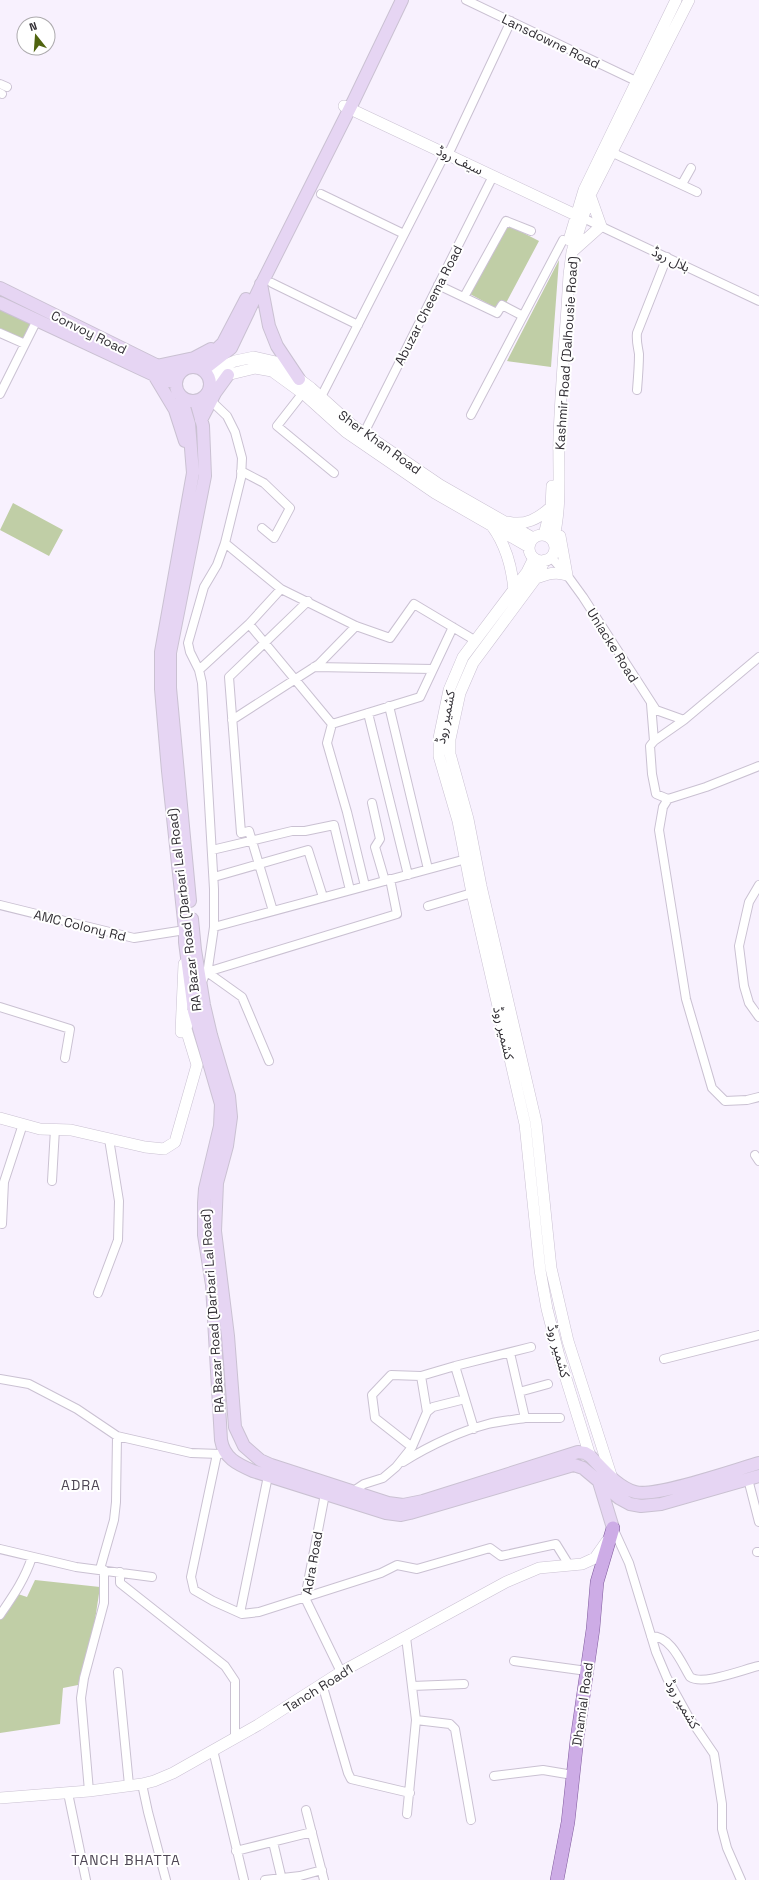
<svg xmlns="http://www.w3.org/2000/svg" width="759" height="1880" viewBox="0 0 759 1880" font-family="'Space Grotesk','Noto Sans Arabic',sans-serif">
<style>
.green{fill:#c0cea6}
.lines{fill:none;stroke-linecap:round;stroke-linejoin:round}
.minor-casing{stroke:#cac1d2;stroke-width:10}
.tertiary-casing{stroke:#cac1d2;stroke-width:12}
.secondary-casing{stroke:#cac1d2;stroke-width:14}
.primary-casing{stroke:#805c9d;stroke-width:14}
.minor{stroke:#fff;stroke-width:8}
.tertiary{stroke:#fff;stroke-width:11}
.secondary{stroke:#e6d5f3;stroke-width:12}
.primary{stroke:#cdace6;stroke-width:13}
.labels{text-anchor:middle;stroke-width:4;stroke-linejoin:round;paint-order:stroke}
.street-label{font-size:13px;fill:#312e34;stroke:#fff}
.neighbourhood-label{font-size:14px;letter-spacing:1px;fill:#4e4654;stroke:#fff}
</style>
<rect width="100%" height="100%" fill="#f8f1fe"/>
<path class="green" d="M508 225 539 241 506 303 500 301 496 308 470 294Z
M559 260 551 367 507 361Z
M0 308 33 323 26 341 0 328Z
M13 503 63 530 49 556 0 530Z
M35 1580 100 1587 95 1620 78 1685 63 1688 60 1724 0 1733V1619L18 1594 27 1597Z"/>
<g class="lines">
<g class="minor-casing">
<path id="minor" d="M466 0 636 81
M0 84 7 87
M0 93 2 94
M611 152 697 192
M448 155 511 21
M682 184 691 168
M321 194 404 234
M583 218 759 301
M272 283 358 325
M438 285 497 313 502 305 523 316
M464 297 506 221 531 231
M0 333 25 344
M637 390C638 378 639 366 639 354 638 347 636 341 637 333L667 257
M0 394 37 320
M302 394 277 426 334 473
M206 396 227 416 235 432 242 458 241 478 225 543 217 565 204 587 188 643 190 652 199 670 202 683 214 889V927
M321 397 445 154
M471 415 563 240
M364 433 493 176
M241 471 264 483 290 508 274 538 262 528
M225 543 281 589 356 626 390 638 414 604 476 641
M551 557 567 575 583 597 656 710 684 720
M249 624 332 724 420 697 453 627
M759 657 684 720 654 741 650 746 652 774 656 794 668 799 706 787 759 766
M314 667 433 669
M199 670 249 624 281 589
M651 704 654 741
M389 706 428 869
M368 713 408 875
M232 720 319 664 356 626
M332 724 327 743 347 812 365 886
M668 799 663 807 659 830 686 999 712 1088 725 1101 747 1100 759 1097
M372 803 380 839 375 847 385 881
M212 850 292 831H305L334 825 350 890
M214 877 308 850 323 897
M759 885 749 902 739 946 744 986 749 1003 759 1017
M0 905 134 938 185 930
M428 906 472 893
M273 911 249 831 241 833 229 677 308 601
M207 972 397 914 390 879
M207 972 242 997 269 1061
M201 984 208 968 214 927 470 858
M0 1007 70 1029 65 1058
M755 1155 759 1161
M52 1181 55 1129
M2 1224 4 1182 23 1124
M98 1293 118 1240 119 1201 109 1139
M510 1353 525 1418H560
M664 1359 759 1335
M0 1379 29 1384 77 1409 117 1436 191 1453 220 1454
M519 1392 548 1384
M465 1399 474 1429
M427 1412 421 1376 455 1366
M412 1447 375 1418 372 1395 391 1375 421 1376
M217 1454 191 1577 194 1590 213 1601 242 1614 259 1612 381 1573 397 1565 417 1569 490 1548 501 1556 556 1544 569 1565
M403 1462C429 1446 458 1432 488 1424 500 1421 513 1420 525 1418
M748 1479 759 1522
M352 1492 364 1484 383 1478 396 1467 412 1447 427 1412 433 1407 465 1399 455 1366 531 1347
M325 1494 305 1598 341 1672
M613 1528 629 1563 656 1652 667 1678 688 1716 714 1754 722 1804V1829L727 1848 741 1880
M0 1549 76 1567 152 1577
M757 1552H759
M100 1569 114 1520 116 1502 117 1436
M120 1572V1583L225 1666 235 1681V1737
M240 1613 268 1476
M0 1615C13 1596 25 1579 32 1557
M651 1636C671 1636 681 1662 690 1677 703 1686 744 1669 759 1666
M406 1637 416 1720 407 1814
M514 1661 587 1671
M118 1672 129 1785
M322 1684 348 1773 351 1779 410 1793
M412 1686 464 1684
M416 1720 450 1724 455 1729 471 1820
M213 1750 244 1880
M494 1776 543 1770 573 1775
M142 1784 148 1812 166 1880
M89 1791 81 1698 84 1678 104 1603V1570
M68 1793 86 1880
M306 1810 324 1880
M273 1842 282 1880
M236 1851 312 1832
M265 1880 300 1876 322 1870"/>
</g>
<g class="tertiary-casing">
<path id="tertiary" d="M344 106 582 218
M569 240 584 190 676 0
M573 251 601 226 590 195
M207 373 235 361 254 357 276 362 311 388 352 425 440 485 533 538
M210 379 255 368 272 371 305 395 346 432 435 493 529 547
M508 522C525 526 538 519 551 507
M492 526C506 545 512 567 514 591
M544 535 551 507 552 486
M529 548a13 13 0 1 1 26 0a13 13 0 1 1-26 0Z
M560 536 567 575
M553 541C562 506 558 472 559 437 561 383 566 329 569 275L572 252 590 195 689 0
M534 558 527 572 463 657 449 690 439 738V756L458 821 472 893 525 1124 540 1270 547 1309 559 1356 590 1456
M545 560 536 578 473 663 460 693 450 739V754L468 819 481 886 536 1122 551 1268 568 1341 611 1475
M536 578C547 574 556 571 567 575
M181 1032 184 964
M0 1118 40 1129 71 1130 145 1147 164 1149 175 1142 197 1065 186 1029C187 1021 191 1012 199 1008
M0 1798 89 1791 142 1784 154 1781 173 1773 258 1725 341 1672 506 1582 539 1568 582 1564 595 1558 607 1541"/>
</g>
<g class="secondary-casing">
<path id="secondary" d="M261 284 269 326 277 346 299 379
M0 288 158 366 181 372
M0 303 154 375 176 383
M204 361 223 343 246 299
M161 365 194 358 211 349
M176 384a17 17 0 1 1 34 0a17 17 0 1 1-34 0Z
M203 370 231 348 263 281 354 100 402 0
M154 375 175 410 185 441
M181 397 189 424 193 473 161 652V689L168 771 185 930V942L194 1011 221 1104 220 1126 205 1189 204 1203V1235L212 1285 221 1440C224 1458 237 1464 253 1471L386 1513 401 1515 410 1513 570 1466 574 1465 583 1468 619 1498 630 1504 641 1506 661 1504 759 1476
M201 420 215 393 228 375
M190 901 170 688V653L205 476 203 426 196 401
M192 919 195 950 204 1005 211 1035 229 1096 231 1117 227 1146 217 1183 215 1231 228 1336 235 1427 244 1446 260 1460 271 1465 388 1503 403 1505 423 1501 578 1452 585 1453 590 1456C602 1468 617 1487 635 1492 655 1498 735 1470 759 1463
M599 1482 613 1528"/>
</g>
<g class="primary-casing">
<path id="primary" d="M557 1880 568 1822 577 1739 593 1629 597 1582 613 1528"/>
</g>
<use href="#minor" class="minor"/>
<use href="#tertiary" class="tertiary"/>
<use href="#secondary" class="secondary"/>
<use href="#primary" class="primary"/>
</g>
<g class="labels">
<g class="street-label">
<text transform="translate(551 41) rotate(26)" y="5">Lansdowne Road</text>
<text transform="translate(460 160) rotate(25)" y="5">سیف روڈ</text>
<text transform="translate(671 259) rotate(26)" y="5">ہلال روڈ</text>
<text transform="translate(428 305) rotate(-63)" y="5">Abuzar Cheema Road</text>
<text transform="translate(89 332) rotate(26)" y="5">Convoy Road</text>
<text transform="translate(566 353) rotate(-86)" y="5">Kashmir Road (Dalhousie Road)</text>
<text transform="translate(380 442) rotate(36)" y="5">Sher Khan Road</text>
<text transform="translate(613 645) rotate(58)" y="5">Uniacke Road</text>
<text transform="translate(445 717) rotate(-79)" y="5">کشمیر روڈ</text>
<text transform="translate(184 910) rotate(-97)" y="5">RA Bazar Road (Darbari Lal Road)</text>
<text transform="translate(80 925) rotate(14)" y="5">AMC Colony Rd</text>
<text transform="translate(504 1033) rotate(77)" y="5">کشمیر روڈ</text>
<text transform="translate(212 1311) rotate(-94)" y="5">RA Bazar Road (Darbari Lal Road)</text>
<text transform="translate(559 1351) rotate(75)" y="5">کشمیر روڈ</text>
<text transform="translate(312 1563) rotate(-80)" y="5">Adra Road</text>
<text transform="translate(318 1688) rotate(-32)" y="5">Tanch Road1</text>
<text transform="translate(582 1704) rotate(-82)" y="5">Dhamial Road</text>
<text transform="translate(683 1704) rotate(60)" y="5">کشمیر روڈ</text>
</g>
<g class="neighbourhood-label">
<text x="81" y="1490">ADRA</text>
<text x="126" y="1865">TANCH BHATTA</text>
</g>
</g>
<g transform="translate(36 36) rotate(343)"><circle r="19" fill="#ffffff" stroke="#adabae"/>
<path d="M0-3L7 15L0 10L-7 15Z" fill="#506410"/>
<text y="-6" font-size="11" font-weight="bold" text-anchor="middle" fill="#312e34">N</text>
</g>
</svg>
